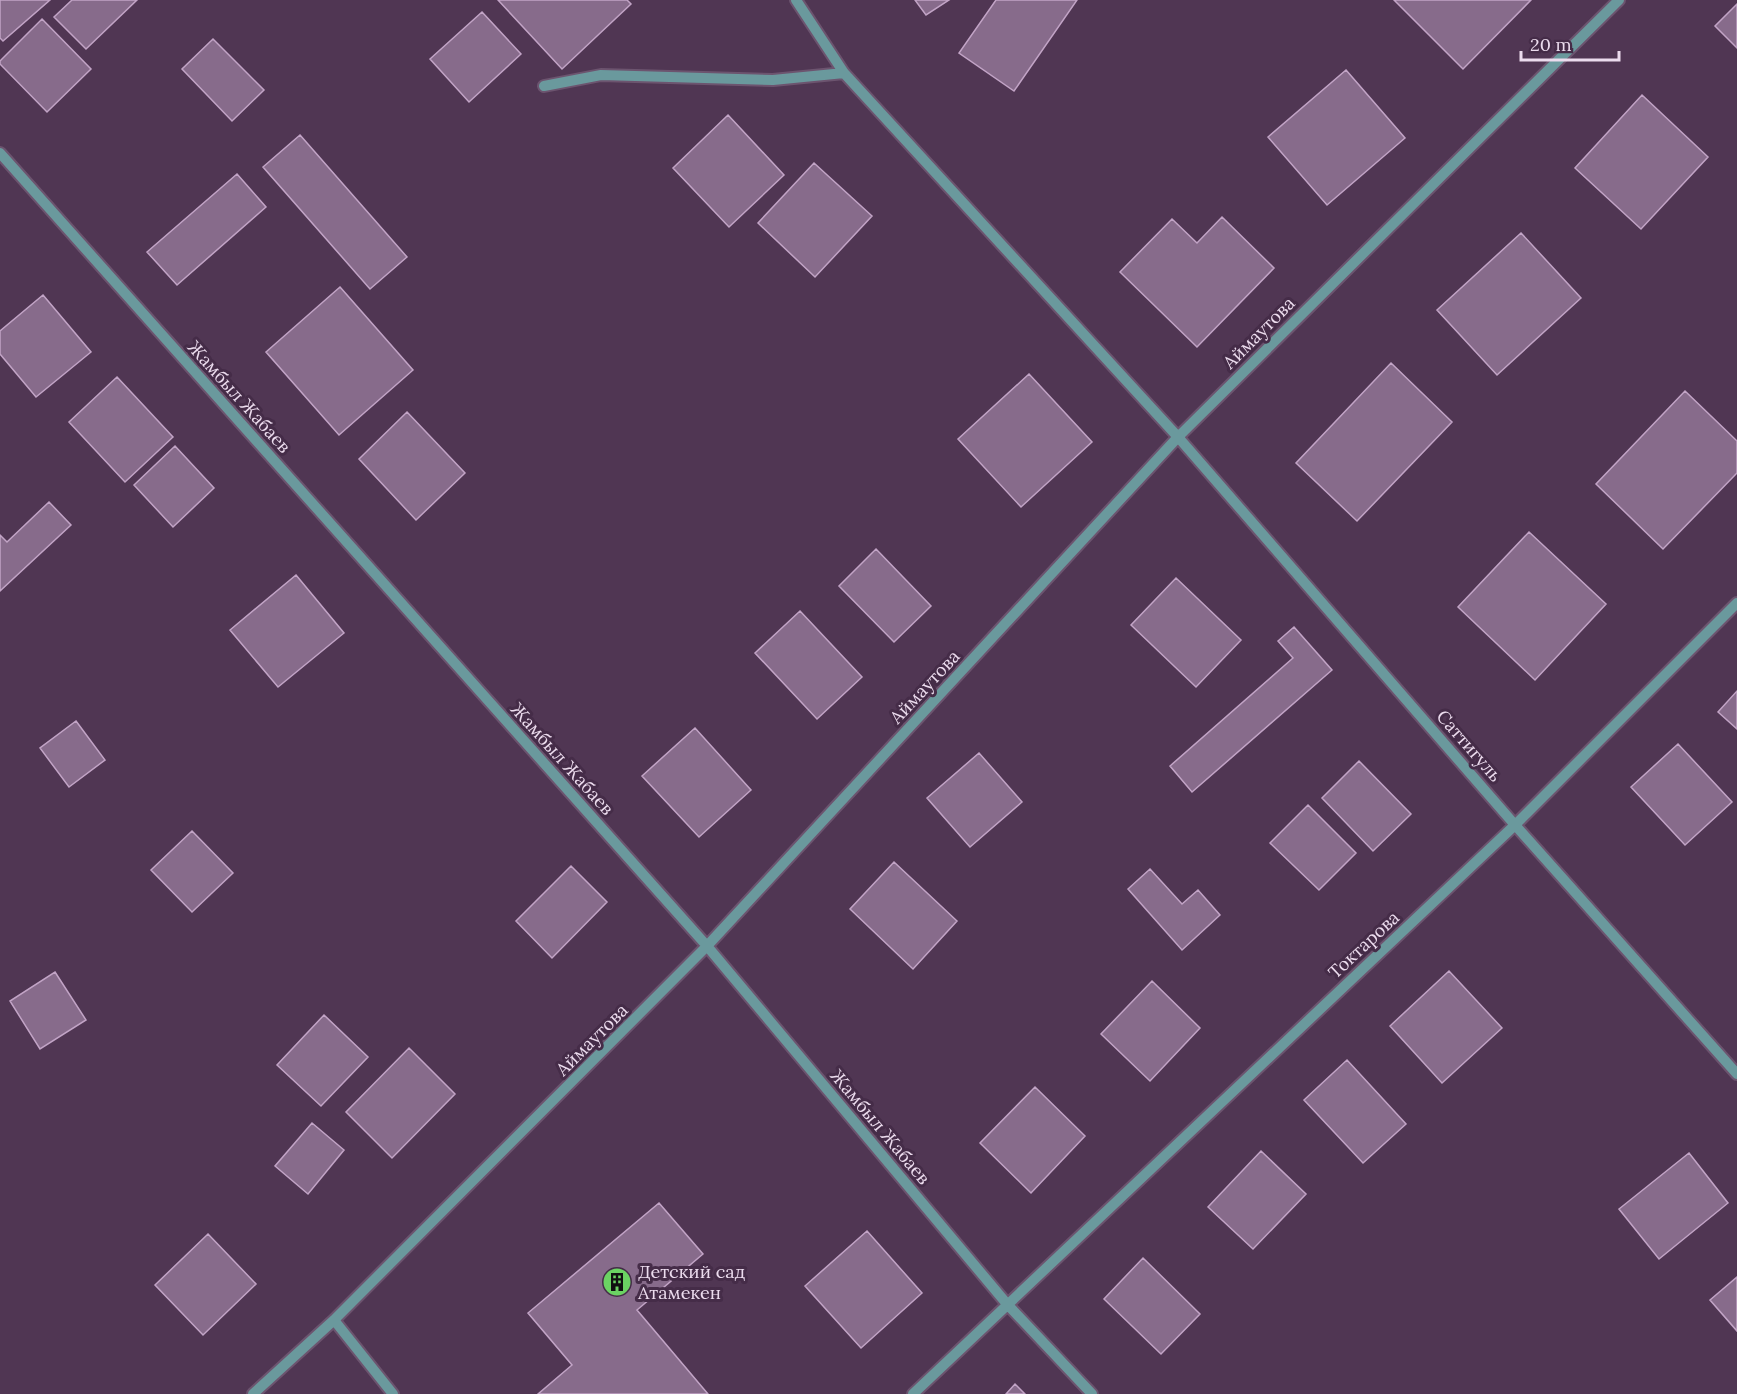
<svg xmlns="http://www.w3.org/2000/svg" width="1737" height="1394" viewBox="0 0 1737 1394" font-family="Lora,serif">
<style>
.building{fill:#876b8b;stroke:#c2a4c6;stroke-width:1.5}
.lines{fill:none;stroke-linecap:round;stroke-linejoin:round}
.minor-casing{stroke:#6c546f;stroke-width:14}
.minor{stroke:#6a999d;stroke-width:10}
.labels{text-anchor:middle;stroke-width:6;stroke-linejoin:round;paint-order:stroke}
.street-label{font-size:18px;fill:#ecdcee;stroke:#452c48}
.poi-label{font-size:18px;fill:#ecdcee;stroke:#452c48;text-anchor:start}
</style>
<rect width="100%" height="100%" fill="#503653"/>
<path class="building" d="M0 0H50L3 41 0 38Z
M72 0H137L86 49 54 17Z
M498 0H627L631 4 562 69Z
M915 0H949L926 15Z
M996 0H1077L1014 91 959 53Z
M1394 0H1531L1463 69Z
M1737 4V48L1715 26Z
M482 12 521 54 469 102 430 59Z
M42 19 91 69 47 112 0 64V61Z
M213 39 264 90 232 121 182 69Z
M1346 70 1405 138 1327 205 1268 137Z
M1642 95 1708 157 1641 229 1575 168Z
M728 115 784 175 729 227 673 168Z
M300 135 407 257 370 289 263 167Z
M814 163 872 216 815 277 758 223Z
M237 174 266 207 177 285 147 252Z
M1222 217 1274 268 1197 347 1120 272 1172 219 1197 243Z
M1521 233 1581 298 1497 375 1437 310Z
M340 287 413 370 339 435 266 352Z
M43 295 91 352 36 397 0 354V331Z
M1391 363 1452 422 1357 521 1296 463Z
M1029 374 1092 442 1021 507 958 439Z
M117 377 173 437 125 482 69 422Z
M1685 391 1737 441V473L1663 549 1596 484Z
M407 412 465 473 416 520 359 459Z
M175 446 214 488 173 527 134 485Z
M49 502 71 525 0 591V535L7 542Z
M1529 532 1606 604 1535 680 1458 607Z
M876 549 931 606 894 642 839 586Z
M296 575 344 633 278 687 230 630Z
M1176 578 1241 640 1196 687 1131 625Z
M800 611 862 677 817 719 755 653Z
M1294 627 1332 670 1192 792 1170 766 1293 658 1278 641Z
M1737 691V729L1718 712Z
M76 721 105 760 69 787 40 748Z
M695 728 751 790 699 837 642 776Z
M1678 744 1732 802 1685 845 1631 787Z
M979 753 1022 802 970 847 927 798Z
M1359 761 1411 814 1373 851 1322 798Z
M1308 805 1356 853 1319 890 1270 843Z
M192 831 233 873 192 912 151 870Z
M894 862 957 921 913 969 850 909Z
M571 866 607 902 552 958 516 921Z
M1150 869 1182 904 1198 890 1220 915 1182 950 1128 889Z
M1449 971 1502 1028 1442 1083 1390 1026Z
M55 972 86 1020 40 1049 10 1001Z
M1152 981 1200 1028 1150 1081 1101 1034Z
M324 1015 368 1057 321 1106 277 1065Z
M409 1048 455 1094 392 1158 346 1112Z
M1347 1060 1406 1124 1363 1163 1304 1100Z
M1035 1087 1085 1136 1031 1193 980 1143Z
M312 1123 344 1150 308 1194 275 1166Z
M1261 1151 1306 1194 1253 1249 1208 1207Z
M1689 1153 1728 1203 1659 1259 1619 1209Z
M659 1203 703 1254 637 1310 708 1394H538L572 1365 528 1313Z
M867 1231 922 1293 861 1348 805 1286Z
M208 1234 256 1284 203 1335 155 1285Z
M1143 1258 1200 1314 1161 1354 1104 1299Z
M1737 1277V1331L1710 1300Z
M1015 1384 1025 1394H1006Z"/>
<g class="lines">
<g class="minor-casing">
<path id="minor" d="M796 0 844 73 1178 437 1515 825 1737 1074
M544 86 601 75 773 80 844 73
M0 153 707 946 1007 1304 1092 1394
M334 1320 393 1394
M253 1394 334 1320 707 946 1178 437 1619 0
M913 1394 1515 825 1737 603"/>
</g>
<use href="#minor" class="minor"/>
</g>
<defs>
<g id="building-disc" transform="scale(1.5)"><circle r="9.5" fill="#6bd363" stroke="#452c48"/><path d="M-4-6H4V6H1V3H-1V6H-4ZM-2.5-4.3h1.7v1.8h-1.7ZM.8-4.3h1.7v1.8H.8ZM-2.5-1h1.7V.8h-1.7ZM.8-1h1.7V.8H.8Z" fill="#111"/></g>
</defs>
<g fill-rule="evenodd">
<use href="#building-disc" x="617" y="1282"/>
</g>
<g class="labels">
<g class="street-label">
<text transform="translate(1259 333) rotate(-45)" y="6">Аймаутова</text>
<text transform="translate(239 397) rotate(48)" y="6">Жамбыл Жабаев</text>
<text transform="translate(925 687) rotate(-47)" y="6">Аймаутова</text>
<text transform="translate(1469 746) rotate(49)" y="6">Саттигуль</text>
<text transform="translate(562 759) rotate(48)" y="6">Жамбыл Жабаев</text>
<text transform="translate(1364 945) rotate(-43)" y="6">Токтарова</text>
<text transform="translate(592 1040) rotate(-45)" y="6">Аймаутова</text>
<text transform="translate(880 1127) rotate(50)" y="6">Жамбыл Жабаев</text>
</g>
<g class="poi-label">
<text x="638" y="1278">Детский сад<tspan x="638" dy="21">Атамекен</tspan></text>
</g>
</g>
<path d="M1521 51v9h98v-9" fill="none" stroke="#ecdcee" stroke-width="3"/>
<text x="1530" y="51" font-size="18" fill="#ecdcee" stroke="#452c48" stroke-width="4.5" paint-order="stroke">20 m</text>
</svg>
